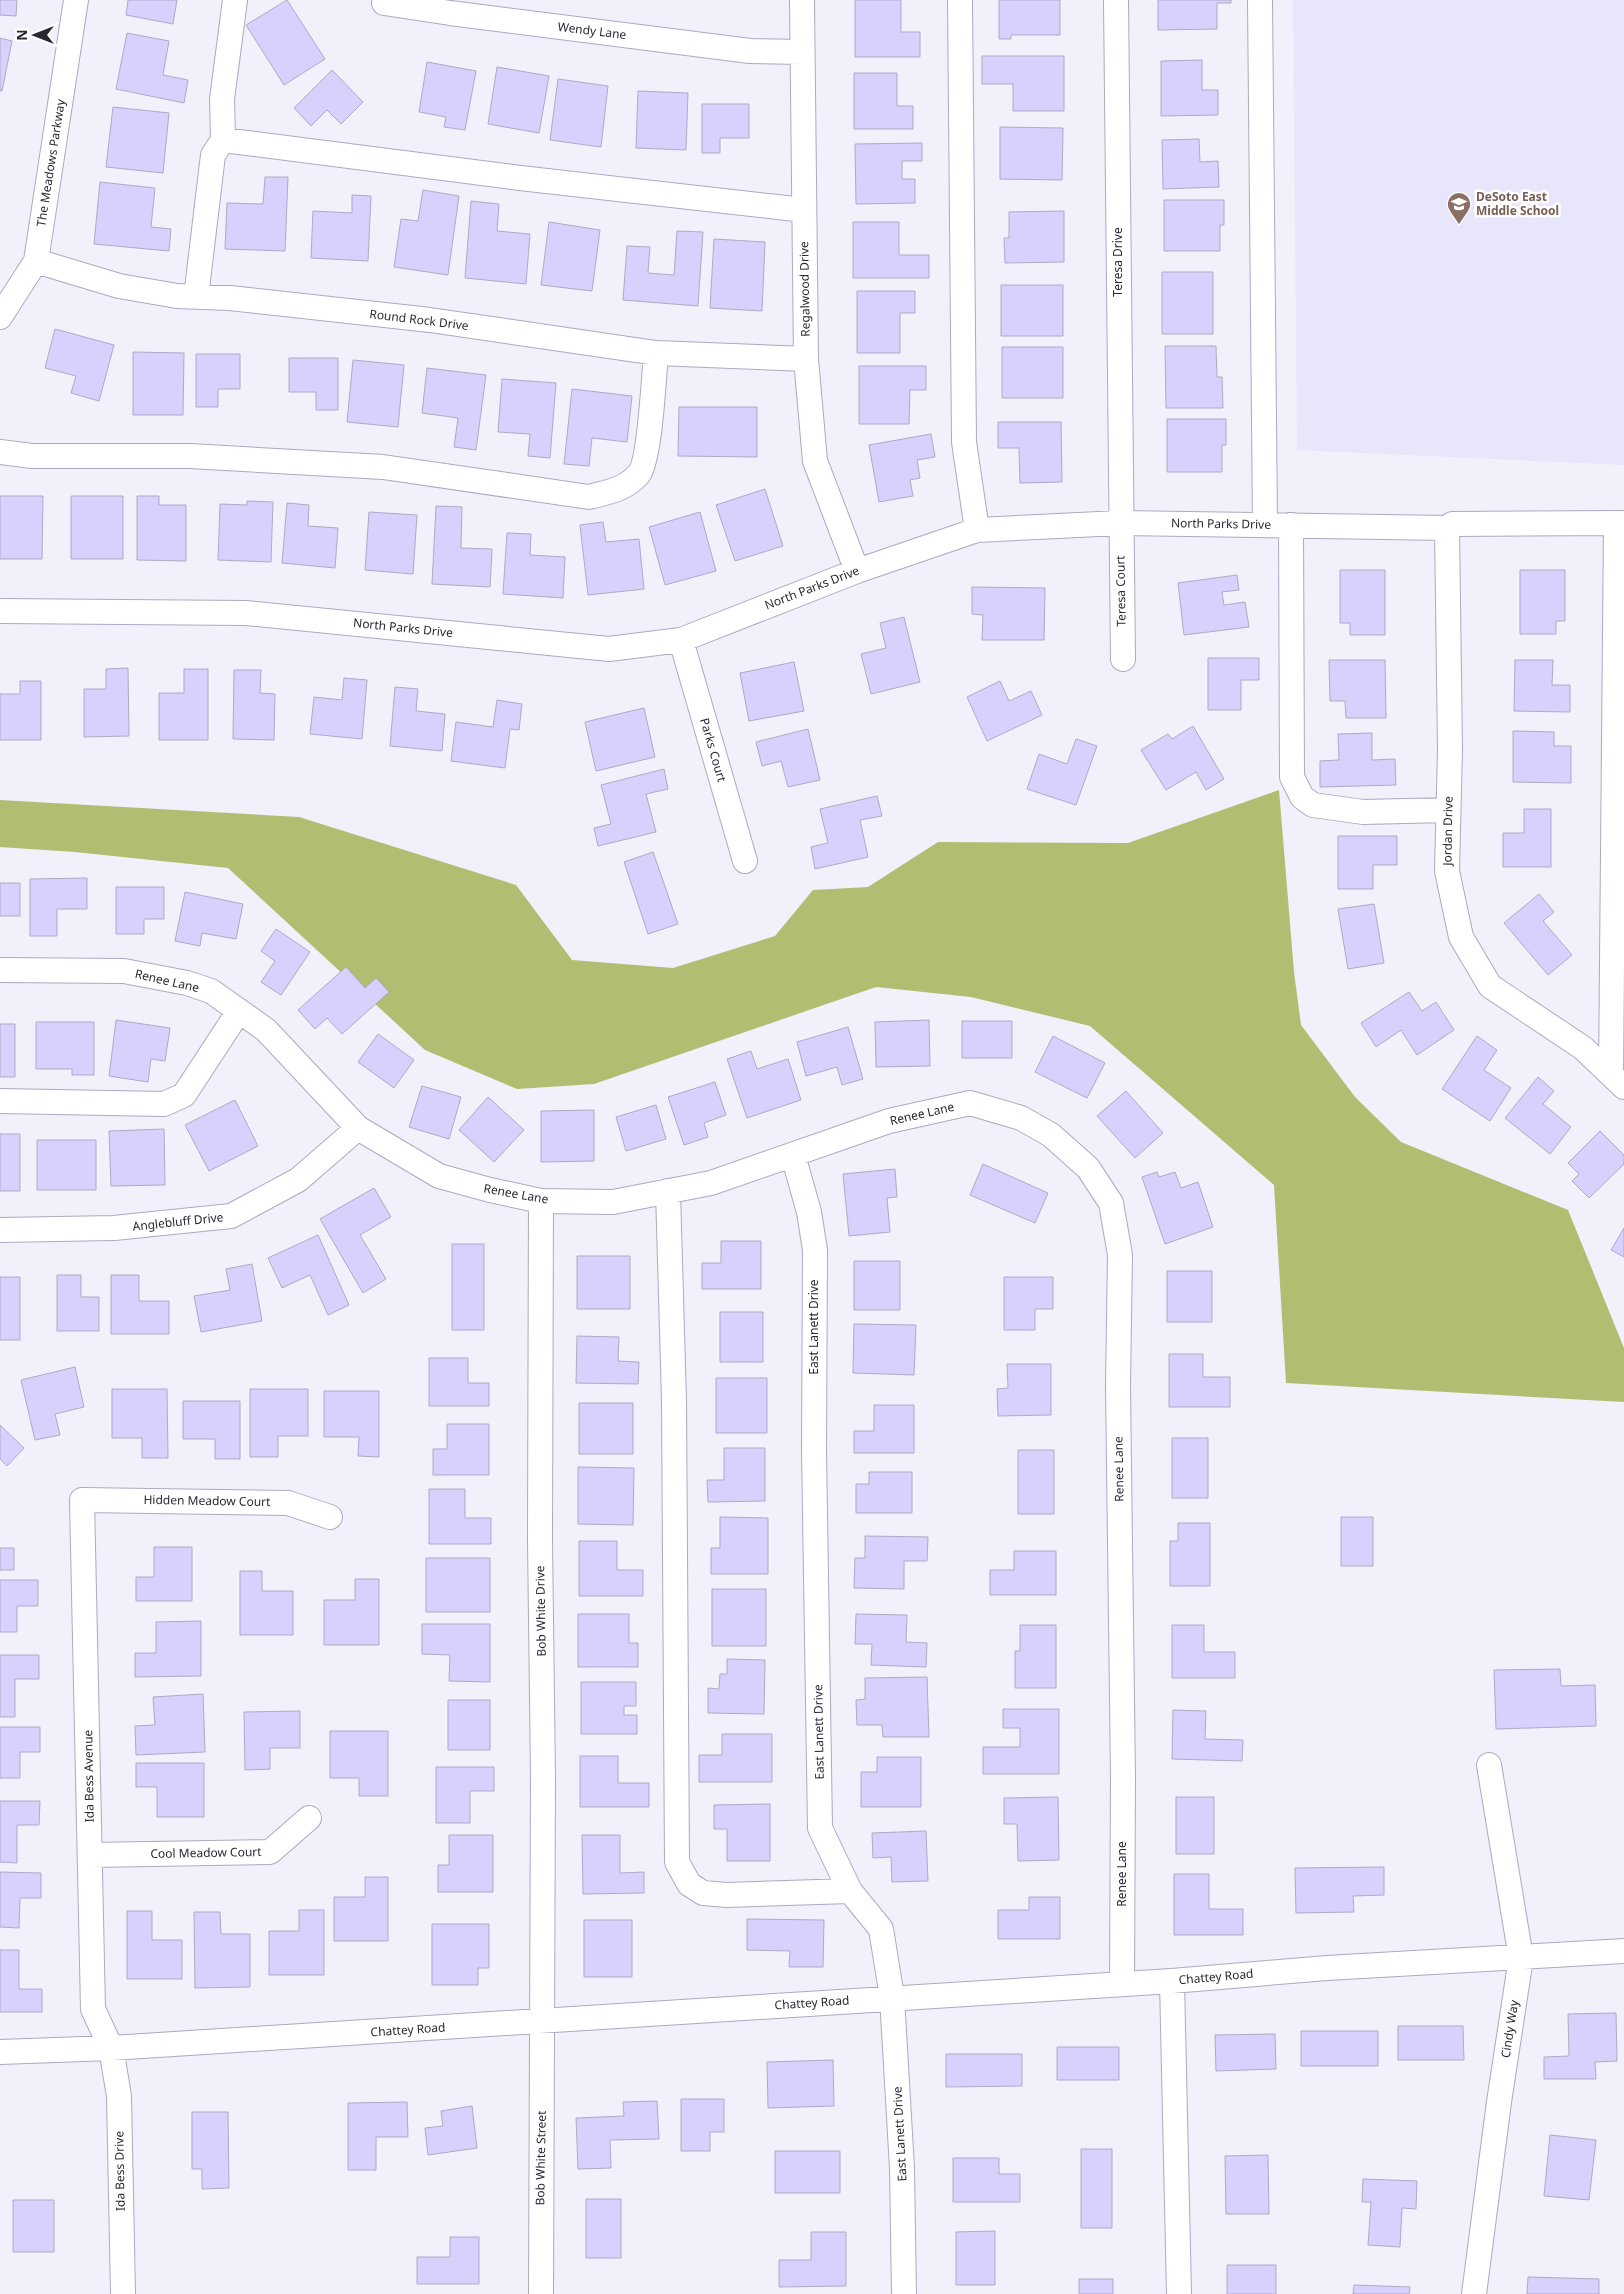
<svg xmlns="http://www.w3.org/2000/svg" width="1624" height="2294" viewBox="0 0 1624 2294" font-family="'Noto Sans',sans-serif">
<style>
.built{fill:#e8e6fb}
.forest{fill:#b0be71}
.building{fill:#d7d1fd;stroke:#aeaac5}
.lines{fill:none;stroke-linecap:round;stroke-linejoin:round}
.minor-casing{stroke:#aca9c3;stroke-width:26}
.minor{stroke:#fff;stroke-width:24}
.labels{text-anchor:middle;stroke-width:5;stroke-linejoin:round;paint-order:stroke}
.street-label{font-size:12px;fill:#292832;stroke:#fff}
.education-label{font-size:12px;font-weight:bold;fill:#785e54;stroke:#fff;text-anchor:start}
</style>
<rect width="100%" height="100%" fill="#f1f0fb"/>
<path class="built" d="M1293 0H1624V465L1297 450Z"/>
<path class="forest" d="M1279 790 1294 972 1301 1025 1355 1097 1401 1142 1568 1210 1624 1348V1402L1286 1383 1274 1185 1090 1026 971 997 876 987 594 1084 517 1089 425 1050 228 868 75 852 0 847V800L299 817 516 885 572 960 673 968 775 936 813 890 868 887 938 842 1128 843Z"/>
<path class="building" d="M0 0H17L16 16 0 15Z
M128 0H177L173 24 126 15Z
M287 0 325 59 284 85 246 25Z
M855 0H901V32H920V57H855Z
M999 0H1060V35H1011V39H999Z
M1158 0H1231V3H1217V29L1158 30Z
M127 33 169 41 163 75 188 80 184 103 116 89Z
M0 38 12 41 2 91H0Z
M982 56H1064V111H1013V84H982Z
M1202 60V90H1218V115L1161 116V61Z
M427 62 476 71 465 130 444 127 446 117 419 112Z
M497 67 549 76 539 133 488 124Z
M332 70 363 102 341 124 327 110 311 126 294 108Z
M854 73H897V106H913V129H854Z
M558 79 608 86 601 147 550 140Z
M638 91 688 93 686 150 636 148Z
M702 104H749V138H720V153H702Z
M113 107 169 113 163 173 106 167Z
M1000 127 1063 128 1062 180 1000 179Z
M1199 139 1200 162 1218 161 1219 187 1163 189 1162 140Z
M922 143V161H902V179H915V203L856 204 855 144Z
M265 177H288L285 251 225 249 227 203 263 204Z
M100 182 155 188 151 227 171 229 169 251 94 244Z
M423 190 459 196 448 275 394 267 401 219 418 221Z
M352 195 371 196 368 261 311 258 313 211 352 213Z
M1164 200H1224V225H1220V251H1164Z
M471 201 499 204 497 231 530 234 526 284 465 278Z
M1064 211V262L1005 263 1004 238H1009V212Z
M549 222 600 230 592 291 541 285Z
M853 222H899V255H929V278H853Z
M677 231 703 232 698 306 623 300 627 246 650 247 648 273 674 275Z
M714 239 765 242 762 311 710 308Z
M1162 272H1213V334H1162Z
M1001 285H1063V336H1001Z
M857 291H915V313H900V353H857Z
M55 329 114 345 99 401 71 393 76 376 45 368Z
M1165 346H1216L1217 377H1222L1223 408H1166Z
M1002 347H1063V398H1002Z
M133 352 184 353 183 415H133Z
M196 354H240V389H218V407H196Z
M289 358H338V410H316V392H289Z
M353 360 404 365 398 427 347 422Z
M859 366H926V390H910L909 424H859Z
M427 368 486 375 476 450 454 447 458 418 422 413Z
M502 379 556 383 550 458 528 456 530 434 498 432Z
M572 389 632 396 627 442 592 438 589 466 564 464Z
M679 407H757V457L678 456Z
M1167 419H1226V445H1222V472H1167Z
M998 422H1061L1062 482 1020 483 1019 448H998Z
M931 434 935 457 917 460 920 478 910 480 913 496 879 502 869 445Z
M765 489 783 546 735 561 716 505Z
M0 496H43L42 559H0Z
M71 496H123V559H71Z
M137 496H159V505H186V561L137 560Z
M247 501 273 502 271 562 218 560 220 504 247 505Z
M287 503 309 505 308 526 338 528 335 568 282 563Z
M436 506 462 507 461 548 492 549 490 587 432 584Z
M369 512 417 515 413 574 365 570Z
M700 512 716 571 665 585 649 527Z
M603 522 606 542 639 539 644 589 588 595 580 525Z
M507 533 531 534 530 555 565 557 563 598 503 594Z
M1340 570H1385V635H1350V623H1340Z
M1520 570H1565V621H1556V634H1520Z
M1237 575 1239 590 1222 592 1224 605 1245 602 1249 627 1184 635 1178 583Z
M972 587 1045 588 1044 640H982L983 615 972 614Z
M904 617 920 682 871 694 861 654 886 648 880 623Z
M1208 658H1259V680H1241V710H1208Z
M1329 660H1385L1386 718H1346L1345 701H1330Z
M1515 660H1553L1552 685H1570V712L1514 711Z
M794 662 804 711 749 721 740 673Z
M128 668 129 736 84 737V689H106V669Z
M184 669H208V740H159V693H184Z
M234 670H261L260 693 275 694 274 740 233 739Z
M344 678 367 680 362 739 310 734 314 697 342 700Z
M20 681H41V740H0V694H20Z
M1000 681 1009 701 1031 691 1042 715 987 741 967 697Z
M395 687 418 689 416 711 445 714 442 751 390 746Z
M497 700 522 704 519 730 510 729 505 768 451 761 456 722 493 727Z
M644 708 655 757 596 771 585 722Z
M1193 726 1224 779 1206 790 1196 772 1166 790 1141 750 1168 734 1172 739Z
M808 729 820 780 788 787 781 761 762 766 756 742Z
M1513 731 1554 732V746H1571V783L1513 782Z
M1372 733V760L1395 759 1396 785 1320 787V761L1339 760 1338 734Z
M1076 739 1097 746 1076 805 1027 789 1039 754 1067 764Z
M664 769 668 789 646 794 656 832 598 846 594 828 611 824 601 785Z
M877 796 882 816 860 820 868 857 815 869 811 847 828 843 820 809Z
M1524 809H1551V867H1503V833H1524Z
M1338 836H1397V865H1373V889H1338Z
M653 852 678 924 648 934 624 862Z
M87 878V909H57V936H30V879Z
M0 883H20V916H0Z
M116 887H164V919H144V934H116Z
M185 892 243 904 236 939 202 933 200 946 175 941Z
M1539 894 1554 912 1543 921 1572 955 1548 975 1504 923Z
M1374 904 1384 963 1348 969 1338 909Z
M276 929 310 952 281 995 261 982 275 961 261 951Z
M346 967 365 988 376 978 389 992 342 1034 327 1018 315 1029 298 1010Z
M1409 992 1422 1011 1436 1002 1454 1030 1417 1055 1401 1030 1376 1047 1361 1023Z
M116 1020 170 1028 165 1061 151 1059 148 1082 109 1076Z
M929 1020 930 1066 876 1067 875 1022Z
M962 1021H1012V1058H962Z
M36 1022H94V1075H72V1069H36Z
M0 1024H15V1077H0Z
M848 1027 863 1079 842 1085 837 1067 806 1076 797 1042Z
M378 1034 414 1060 394 1088 358 1062Z
M1053 1036 1105 1063 1087 1098 1035 1072Z
M1477 1036 1497 1050 1484 1070 1511 1088 1490 1121 1442 1089Z
M751 1051 757 1069 788 1059 801 1100 747 1118 727 1059Z
M1538 1077 1554 1091 1543 1104 1571 1127 1550 1154 1505 1118Z
M715 1082 726 1115 704 1123 708 1137 684 1145 668 1097Z
M422 1086 461 1097 449 1139 409 1127Z
M1126 1091 1163 1133 1135 1158 1097 1116Z
M488 1097 524 1130 494 1162 459 1130Z
M235 1100 258 1146 209 1171 185 1125Z
M656 1105 666 1139 626 1151 616 1117Z
M594 1110V1161L541 1162V1111Z
M164 1129 165 1185 111 1186 109 1131Z
M1600 1131 1624 1155V1164L1589 1198 1572 1181 1579 1174 1568 1163Z
M0 1134H20V1191H0Z
M37 1140H96V1190H37Z
M983 1164 1048 1193 1035 1223 970 1195Z
M895 1169 897 1197 887 1198 890 1232 849 1236 843 1174Z
M1157 1172 1159 1177 1175 1172 1181 1188 1198 1182 1213 1227 1165 1244 1142 1177Z
M374 1188 391 1217 360 1235 386 1279 363 1293 320 1219Z
M1624 1228V1257L1611 1250Z
M318 1235 349 1305 328 1315 310 1275 282 1288 268 1258Z
M721 1241H761V1289H702V1263H721Z
M452 1244H484V1330H452Z
M577 1256H630V1309H577Z
M854 1261H900V1310H854Z
M252 1264 262 1321 201 1332 194 1296 230 1290 226 1269Z
M1167 1271H1212V1322H1167Z
M57 1275H81V1297H99V1331H57Z
M111 1275H139V1301H169V1334H111Z
M0 1277H20V1340H0Z
M1004 1277H1053V1309H1035V1330H1004Z
M720 1312H763V1362H720Z
M854 1324 916 1325 914 1375 853 1373Z
M577 1336 619 1337 618 1361 639 1362 638 1384 576 1383Z
M1169 1354H1203V1377H1230V1407H1169Z
M429 1358H468V1383H489V1406H429Z
M1007 1364H1051V1415L998 1416 997 1389 1008 1388Z
M75 1367 84 1407 55 1414 60 1435 35 1440 21 1380Z
M716 1378H767V1433H716Z
M112 1389H167L168 1458H142V1438H112Z
M250 1389H308V1436H278V1457H250Z
M324 1391H379V1457L358 1456 359 1437H324Z
M183 1401H240V1459H215V1439H183Z
M579 1403H633V1454H579Z
M874 1405H914V1453H854V1431H874Z
M447 1424H489V1475H433V1449H447Z
M0 1425 24 1448 7 1466 0 1459Z
M1172 1438H1208V1498H1172Z
M724 1448H765V1501L708 1502 707 1480H724Z
M1018 1450H1054V1514H1018Z
M578 1467 634 1468 633 1525 578 1524Z
M869 1472H912V1513H856V1484H869Z
M429 1489H465V1518H491V1544H429Z
M720 1517 768 1518V1574H711V1548H720Z
M1341 1517H1373V1566H1341Z
M1178 1523H1210V1586H1170V1541H1178Z
M865 1536 928 1537 927 1561H904V1589L854 1588 855 1558H865Z
M579 1541H617V1570H643V1596H579Z
M154 1547H192V1601H136V1577H154Z
M0 1548H14V1570H0Z
M1014 1551H1056V1595H990V1570H1014Z
M426 1558H490V1612H426Z
M240 1571H262V1591H293V1635H240Z
M355 1579H379V1645H324V1600H355Z
M0 1580H38V1606H17V1632H0Z
M712 1589H766V1646H712Z
M578 1614H629V1643H638V1667H578Z
M856 1614 907 1615 906 1642 927 1643 926 1667 871 1665 872 1644H855Z
M201 1621V1676L135 1677V1653H156V1622Z
M422 1624H490V1682L449 1681 450 1655 422 1654Z
M1020 1625H1056V1688H1015V1651H1020Z
M1172 1625H1204V1652H1235V1678H1172Z
M0 1655H39V1679H15V1717H0Z
M727 1659 765 1660 764 1714 708 1713V1688L719 1689 720 1674H727Z
M1560 1669 1561 1686 1595 1685 1596 1726 1496 1729 1494 1670Z
M927 1677 929 1737H883L882 1725H857L856 1700 865 1699V1678Z
M581 1682H636V1706H624V1715H637V1734H581Z
M203 1694 205 1752 136 1755 135 1726 155 1725 153 1697Z
M448 1700H490V1750H448Z
M1003 1709H1059V1774H983V1747H1020V1728H1003Z
M1173 1710 1206 1711 1205 1739 1243 1740 1242 1761 1172 1759Z
M300 1711V1748H270V1769L245 1770 244 1712Z
M0 1727H40V1752H20V1778H0Z
M330 1731H388V1796H359V1778H330Z
M722 1734H772V1782H699V1755H722Z
M580 1756H618V1783H649V1807H580Z
M877 1757H921V1807H861V1772H877Z
M136 1763H204V1817H157V1787H136Z
M436 1767H494V1791H470V1823H436Z
M1058 1797 1059 1860 1018 1861 1017 1824H1004V1798Z
M1176 1797H1214V1854H1176Z
M0 1801H40L39 1825H17V1863L0 1862Z
M770 1804V1861H727V1829H714V1805Z
M926 1831 928 1881 892 1882 891 1857 873 1858 872 1833Z
M449 1835H493V1892H438V1865H449Z
M582 1835H620V1873L644 1872V1893L583 1894Z
M1384 1867V1895L1353 1896 1354 1912 1296 1913 1295 1868Z
M0 1872 41 1873V1898H20L19 1928 0 1927Z
M1174 1874H1209V1909H1243V1935H1174Z
M365 1877H388V1941H334V1897H365Z
M1029 1897H1060V1939H998V1910H1029Z
M299 1910H324V1975H269V1931H299Z
M127 1911H152V1940H182V1979H127Z
M194 1912H220L221 1934H250V1987L195 1988Z
M747 1919 824 1920 823 1967H789L790 1951 747 1950Z
M584 1920H632V1977H584Z
M432 1924H489V1968H478V1985H432Z
M0 1950H19V1989H42V2012H0Z
M1616 2013 1617 2061 1595 2062 1596 2079H1544V2057L1569 2056 1568 2014Z
M1398 2026H1463L1464 2060H1398Z
M1301 2031H1378V2066H1301Z
M1275 2034 1276 2069 1216 2071 1215 2035Z
M1057 2047H1119V2080H1057Z
M946 2054H1022V2086L946 2087Z
M833 2060 834 2106 768 2108 767 2062Z
M681 2099H724V2132H710V2151H681Z
M657 2101 659 2139 610 2140 611 2168 578 2169 576 2118 624 2116 623 2102Z
M407 2102 408 2137H376V2170H348V2103Z
M472 2106 477 2148 428 2155 425 2128 443 2126 441 2111Z
M192 2112H228L229 2188 202 2189V2169H192Z
M1550 2135 1596 2140 1589 2200 1544 2196Z
M1081 2149H1112V2228H1081Z
M775 2151H840V2193H775Z
M1268 2155 1269 2214H1226L1225 2156Z
M953 2158H999V2174H1020V2202H953Z
M1363 2179 1417 2181 1416 2209 1402 2208 1400 2247 1368 2245 1371 2202H1362Z
M586 2199H621V2258H586Z
M13 2200H54V2252H13Z
M995 2231V2285H956V2232Z
M811 2232H846V2286L779 2287V2260H811Z
M450 2237H479V2284H417V2257H450Z
M1227 2265H1276V2294H1227Z
M1528 2277 1599 2279V2294H1527Z
M1079 2279H1113V2294H1079Z
M1354 2285 1410 2287 1409 2294H1353Z"/>
<g class="lines">
<g class="minor-casing">
<path id="minor" d="M235 0 222 99 223 140 520 178 804 210
M385 0 384 3 450 13 750 51 802 52
M802 0 806 359 815 461 857 571
M960 0 964 442 977 530
M1116 0 1123 659
M1260 0 1265 525
M36 261 119 286 177 296 230 298 430 320 656 353 806 359
M196 297 213 155 223 140
M0 317 36 261 76 0
M0 452 32 456H190L383 467 589 497C608 492 624 490 638 475 650 463 654 374 656 353
M1291 525 1292 777 1302 797 1313 805 1363 812 1448 810
M1447 528 1450 750 1447 871 1461 937 1490 986 1583 1048 1624 1087
M0 611 246 613 609 649 681 640 857 571 977 530 1120 523 1447 528 1452 524 1624 523
M681 640 745 861
M0 970 124 971 187 983 211 991 266 1030 358 1128 439 1176 490 1190 541 1201 613 1202 711 1183 889 1121 970 1103 1021 1118 1051 1135 1088 1168 1111 1203 1120 1255 1118 1386 1123 1778 1122 1983
M1611 1074 1616 523
M0 1101 164 1104 184 1095 239 1011
M793 1155 809 1212 815 1250 814 1450 820 1828 850 1891 881 1929 892 1997 902 2168 904 2294
M668 1191 674 1401 677 1862 689 1884 703 1893 727 1895 850 1891
M541 1201 540 1540 543 1778 541 2294
M0 1230 114 1228 231 1216 298 1180 358 1128
M90 1855 270 1852 309 1818
M1172 1981 1179 2294
M0 2052 111 2048 1172 1981 1327 1968 1624 1951
M123 2294 119 2096 111 2048 93 2009 82 1500 288 1503 330 1517
M1474 2294 1499 2102 1521 1958 1489 1765"/>
</g>
<use href="#minor" class="minor"/>
</g>
<defs>
<g id="school-pin" transform="scale(1.25)"><path d="M0 17L-7.5 6A9.5 9.5 0 1 1 7.5 6Z" fill="#8d6e63" stroke="#fff"/><path d="M0-5L7-2L0 1L-7-2ZM-4 1L0 2.5L4 1V4Q0 6-4 4Z" fill="#fff"/></g>
</defs>
<g fill-rule="evenodd">
<use href="#school-pin" x="1459" y="204"/>
</g>
<g class="labels">
<g class="street-label">
<text transform="translate(592 31) rotate(7)" y="4">Wendy Lane</text>
<text transform="translate(51 163) rotate(-81)" y="4">The Meadows Parkway</text>
<text transform="translate(1118 262) rotate(-90)" y="4">Teresa Drive</text>
<text transform="translate(805 289) rotate(-91)" y="4">Regalwood Drive</text>
<text transform="translate(419 320) rotate(7)" y="4">Round Rock Drive</text>
<text transform="translate(1221 524) rotate(1)" y="4">North Parks Drive</text>
<text transform="translate(812 588) rotate(-21)" y="4">North Parks Drive</text>
<text transform="translate(1121 591) rotate(-91)" y="4">Teresa Court</text>
<text transform="translate(403 628) rotate(6)" y="4">North Parks Drive</text>
<text transform="translate(713 750) rotate(74)" y="4">Parks Court</text>
<text transform="translate(1448 831) rotate(-89)" y="4">Jordan Drive</text>
<text transform="translate(167 981) rotate(13)" y="4">Renee Lane</text>
<text transform="translate(922 1114) rotate(-13)" y="4">Renee Lane</text>
<text transform="translate(516 1194) rotate(10)" y="4">Renee Lane</text>
<text transform="translate(178 1222) rotate(-6)" y="4">Anglebluff Drive</text>
<text transform="translate(814 1327) rotate(-90)" y="4">East Lanett Drive</text>
<text transform="translate(1119 1469) rotate(-91)" y="4">Renee Lane</text>
<text transform="translate(207 1501) rotate(1)" y="4">Hidden Meadow Court</text>
<text transform="translate(541 1611) rotate(-91)" y="4">Bob White Drive</text>
<text transform="translate(819 1732) rotate(-91)" y="4">East Lanett Drive</text>
<text transform="translate(89 1776) rotate(-91)" y="4">Ida Bess Avenue</text>
<text transform="translate(206 1853) rotate(-1)" y="4">Cool Meadow Court</text>
<text transform="translate(1122 1874) rotate(-90)" y="4">Renee Lane</text>
<text transform="translate(1216 1977) rotate(-5)" y="4">Chattey Road</text>
<text transform="translate(812 2003) rotate(-4)" y="4">Chattey Road</text>
<text transform="translate(1510 2029) rotate(-81)" y="4">Cindy Way</text>
<text transform="translate(408 2030) rotate(-4)" y="4">Chattey Road</text>
<text transform="translate(900 2134) rotate(-93)" y="4">East Lanett Drive</text>
<text transform="translate(541 2158) rotate(-89)" y="4">Bob White Street</text>
<text transform="translate(120 2171) rotate(-91)" y="4">Ida Bess Drive</text>
</g>
<g class="education-label">
<text x="1476" y="201">DeSoto East<tspan x="1476" dy="14">Middle School</tspan></text>
</g>
</g>
<g transform="translate(35 35) rotate(270)" stroke="#ffffff" stroke-width="4" paint-order="stroke">
<path d="M0-4L9 19L0 12L-9 19Z" fill="#292832"/>
<text y="-8" font-size="14" font-weight="bold" text-anchor="middle" fill="#292832">N</text>
</g>
</svg>
